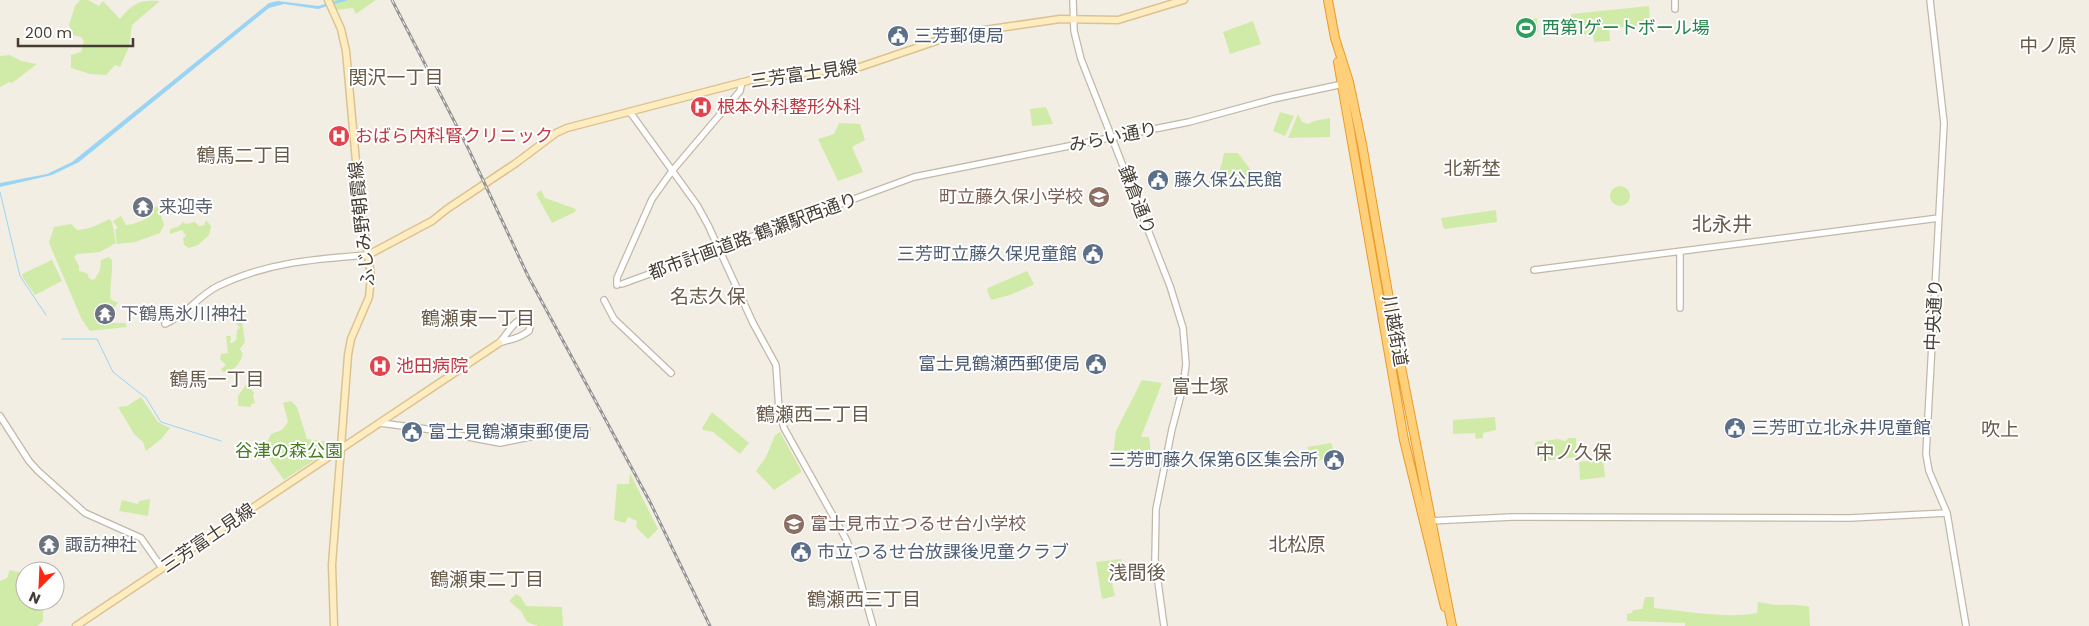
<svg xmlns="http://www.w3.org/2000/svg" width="2089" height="626" viewBox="0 0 2089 626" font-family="Poppins,'Noto Sans JP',sans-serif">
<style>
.green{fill:#d0eba8}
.water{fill:#9ad4f5}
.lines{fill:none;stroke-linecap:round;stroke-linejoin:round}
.stream{stroke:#9ad4f5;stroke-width:1}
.tertiary-casing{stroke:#c2b8a8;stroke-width:8}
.secondary-casing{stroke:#dac391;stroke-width:9}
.trunk-casing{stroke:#e99a27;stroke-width:10}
.tertiary{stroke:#fff;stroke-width:5.5}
.secondary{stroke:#ffedc1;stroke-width:6}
.trunk{stroke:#ffd079;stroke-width:8}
.rail-casing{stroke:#949494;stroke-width:3}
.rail{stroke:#fff;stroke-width:1;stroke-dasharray:4;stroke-linecap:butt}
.labels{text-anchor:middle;stroke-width:4;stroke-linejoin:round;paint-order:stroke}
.leisure-label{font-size:18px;fill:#27864d;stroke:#fff;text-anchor:start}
.service-label{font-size:18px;fill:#4e5e75;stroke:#fff;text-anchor:start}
.street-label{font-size:18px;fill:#453d33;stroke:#fff}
.health-label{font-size:18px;fill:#be3a42;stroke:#fff;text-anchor:start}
.education-label{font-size:18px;fill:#785e54;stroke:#fff;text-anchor:end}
.worship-label{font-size:18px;fill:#5b616d;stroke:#fff;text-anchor:start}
.park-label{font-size:18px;fill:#477b22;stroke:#fff}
.neighbourhood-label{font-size:19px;fill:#695b49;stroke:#fff}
.quarter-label{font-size:20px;fill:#695b49;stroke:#fff}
</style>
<rect width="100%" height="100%" fill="#f3eee3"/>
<path class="green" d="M80 0H88L99 6 103 1 120 19C133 3 139 0 160 1L132 25 129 47 120 67 115 65 106 75 90 74 71 68V55L81 52 84 41 81 37 73 35 69 25 75 6Z
M332 0H376L356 14 353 8 336 10Z
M1649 6 1650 25 1609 28 1610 41 1594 42 1593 34 1572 35 1571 14Z
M1537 18 1538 32 1515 35 1516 22Z
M1253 21 1261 44 1230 54 1223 32Z
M10 55 21 61 37 64 12 83 9 82 0 87V56Z
M1349 91 1384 283 1379 284 1347 92Z
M1046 107 1053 124 1032 126 1030 109Z
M1280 112 1294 116 1285 136 1273 131Z
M1298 114 1302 122 1308 124 1314 121 1330 118V137L1288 138Z
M839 123 860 124 865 140 852 147 863 172 838 181 818 139 834 134Z
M1224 153H1238L1250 169 1260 175 1253 189 1218 174 1222 163Z
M1610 196a10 10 0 1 1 20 0a10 10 0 1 1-20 0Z
M541 190 545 198 576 209 575 212 552 223 536 194Z
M158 206 164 225 160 233 135 242 117 244 115 230 118 228 113 221 121 216 126 225C135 224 147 220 154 213L153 208Z
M1496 210 1497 222 1445 229 1443 227 1441 218Z
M109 219 112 222 116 243 100 252 77 254 74 257 79 266V271L87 273 89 278 92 280 95 279 100 270 101 260 109 257 112 260C113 266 109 297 111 299 113 301 116 301 118 303L114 308 103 312V314L111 318V323H125L127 327 90 331 82 320 49 243 54 227 71 224 77 230C90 229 98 225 109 219Z
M206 220 211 226 209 235 198 245 189 248 184 245 183 238 186 236 182 230 170 234V229L178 227 183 222 186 224 195 222 199 226 204 225Z
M52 260 62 281 35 295 23 278 22 274Z
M1027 271 1034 284 1033 285 1010 295 991 300 987 290 988 288Z
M234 321 242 322 245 342 240 349 243 354C240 363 234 372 223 372L221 369 226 365 220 359 221 354 228 353 226 336H231L230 343H232L236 340 237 330 240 328Z
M1142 380 1162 383 1141 437H1149L1151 455 1113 456 1116 431Z
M247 383 254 393 253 396 255 403 251 404V407L238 406V396Z
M141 397 158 422 170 428 161 439 146 451 143 442 134 434 118 407 127 406Z
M291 401 297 407 307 439 337 443V445L284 480 271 462 265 446 271 434 282 430 288 422 283 403Z
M712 412 749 443 740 454 713 432 703 430 702 428Z
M1495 417 1496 430 1483 433V438L1476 439 1475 433 1453 434V420Z
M780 432 801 470V472L774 490 756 471 766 457 775 435Z
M1569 438H1576L1577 457 1541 461 1539 453 1536 452 1535 442 1558 439 1565 441Z
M1331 443 1335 453 1314 463 1307 447Z
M1599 459H1603L1605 477 1580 480 1579 462Z
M630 473 658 529 648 539 636 527 637 521 628 517 625 523 614 520 617 484H629Z
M150 499 148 516 119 511 122 500 138 504 139 501Z
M1121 559 1126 576 1111 579 1115 596 1102 599 1096 562Z
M10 570 25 574V601H48L43 612V621L37 626H0V581L7 578Z
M516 594 521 597 526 606 562 607 563 626H538L527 622 521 611 509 601Z
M1645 597H1654V608C1688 611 1724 619 1757 613L1758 602C1764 602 1770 605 1775 605 1787 605 1797 604 1809 607L1810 626H1685V623L1627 621V614L1632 613 1633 610 1642 609Z"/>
<path class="water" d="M339 0H348L318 9 284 4 269 8 79 162 52 175 0 187V183L47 174 72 162 269 3 278 1 318 6Z"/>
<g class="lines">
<path class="stream" d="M0 192 20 276 46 315
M62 339H97L113 372 146 398 161 422 221 441"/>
<g class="tertiary-casing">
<path id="tertiary" d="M1073 0 1074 31 1081 59 1170 286 1183 328 1186 364 1183 387 1172 429 1156 509 1155 560 1164 626
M1675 0V9
M1930 0 1944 123 1926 454 1929 471 1947 513 1966 626
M630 112 697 205 708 225 753 323 776 365 779 410 784 428 846 539 854 558 873 626
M1680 252V308
M1534 270 1939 218
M622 284 914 177 1189 122 1273 99 1343 84
M617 285V278L652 199 672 171 740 91 742 82
M604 300 614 319 671 373
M521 319 526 321 530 327 529 331C515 341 512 338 499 343 508 334 509 326 521 319Z
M165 324C186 315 198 296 218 286 268 262 315 259 368 255
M0 416 29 461 38 471 85 513 141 538 162 568
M380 423 426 429 500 443 549 433 587 430
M1429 521 1512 517 1850 518 1947 513"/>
</g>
<g class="secondary-casing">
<path id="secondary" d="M328 0 341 29 346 51 359 195 371 276 369 297 351 339 348 355 332 565 334 626
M368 255 432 221 447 209 516 163 556 133 567 128 755 79 860 67 957 34 1060 19 1118 20 1184 0
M76 626 499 343"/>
</g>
<g class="trunk-casing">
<path id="trunk" d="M1328 0 1335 38 1349 82 1362 144 1400 362 1452 626
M1338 62 1404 440 1445 607"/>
</g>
<use href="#tertiary" class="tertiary"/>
<use href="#secondary" class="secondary"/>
<use href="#trunk" class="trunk"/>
<g class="rail-casing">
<path id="rail" d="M392 0 468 148 528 276 650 502 710 626"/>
</g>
<use href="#rail" class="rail"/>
</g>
<defs>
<g id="stadium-disc" transform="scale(1.125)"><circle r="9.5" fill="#2e9e5b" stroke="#fff"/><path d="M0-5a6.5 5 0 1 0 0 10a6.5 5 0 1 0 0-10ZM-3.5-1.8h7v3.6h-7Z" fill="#fff"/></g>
<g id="civic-disc" transform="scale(1.125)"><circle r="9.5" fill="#5c6f8a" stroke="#fff"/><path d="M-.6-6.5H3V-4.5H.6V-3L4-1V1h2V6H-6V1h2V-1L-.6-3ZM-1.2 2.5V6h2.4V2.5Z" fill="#fff"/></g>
<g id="hospital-disc" transform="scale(1.125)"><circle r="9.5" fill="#e0444e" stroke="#fff"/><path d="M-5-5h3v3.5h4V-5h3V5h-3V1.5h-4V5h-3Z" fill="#fff"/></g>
<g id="school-disc" transform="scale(1.125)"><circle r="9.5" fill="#8d6e63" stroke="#fff"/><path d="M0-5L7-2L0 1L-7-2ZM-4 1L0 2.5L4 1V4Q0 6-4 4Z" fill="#fff"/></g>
<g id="temple-disc" transform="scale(1.125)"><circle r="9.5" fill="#6b7280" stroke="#fff"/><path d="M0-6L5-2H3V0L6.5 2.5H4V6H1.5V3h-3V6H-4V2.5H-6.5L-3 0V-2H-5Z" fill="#fff"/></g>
</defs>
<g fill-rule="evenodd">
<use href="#stadium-disc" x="1526" y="28"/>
<use href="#civic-disc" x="898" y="36"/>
<use href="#hospital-disc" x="701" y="107"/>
<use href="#hospital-disc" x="339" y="136"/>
<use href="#civic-disc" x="1158" y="180"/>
<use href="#school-disc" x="1099" y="197"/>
<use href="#temple-disc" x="143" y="207"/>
<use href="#civic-disc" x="1093" y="254"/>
<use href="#temple-disc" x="105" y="314"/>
<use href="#civic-disc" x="1096" y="364"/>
<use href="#hospital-disc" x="380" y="366"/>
<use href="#civic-disc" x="1735" y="428"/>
<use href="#civic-disc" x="412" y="432"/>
<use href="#civic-disc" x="1334" y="460"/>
<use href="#school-disc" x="794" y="524"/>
<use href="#temple-disc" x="49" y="545"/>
<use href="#civic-disc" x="801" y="552"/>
</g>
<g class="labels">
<g class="leisure-label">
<text x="1542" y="34">西第1ゲートボール場</text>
</g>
<g class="service-label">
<text x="914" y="42">三芳郵便局</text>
<text x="1174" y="186">藤久保公民館</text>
<text x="1077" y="260" text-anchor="end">三芳町立藤久保児童館</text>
<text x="1080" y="370" text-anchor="end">富士見鶴瀬西郵便局</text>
<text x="1751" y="434">三芳町立北永井児童館</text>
<text x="428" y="438">富士見鶴瀬東郵便局</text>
<text x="1318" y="466" text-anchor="end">三芳町藤久保第6区集会所</text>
<text x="817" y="558">市立つるせ台放課後児童クラブ</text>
</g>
<g class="street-label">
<text transform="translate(804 74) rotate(-8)" y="6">三芳富士見線</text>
<text transform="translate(1113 137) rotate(-11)" y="6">みらい通り</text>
<text transform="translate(1137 200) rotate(69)" y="6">鎌倉通り</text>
<text transform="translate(362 224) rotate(-96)" y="6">ふじみ野朝霞線</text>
<text transform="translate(753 236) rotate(-20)" y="6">都市計画道路 鶴瀬駅西通り</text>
<text transform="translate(1934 315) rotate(-87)" y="6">中央通り</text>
<text transform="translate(1395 331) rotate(80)" y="6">川越街道</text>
<text transform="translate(208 538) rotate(-34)" y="6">三芳富士見線</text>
</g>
<g class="health-label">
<text x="717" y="113">根本外科整形外科</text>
<text x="355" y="142">おばら内科腎クリニック</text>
<text x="396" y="372">池田病院</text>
</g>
<g class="education-label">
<text x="1083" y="203">町立藤久保小学校</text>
<text x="810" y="530" text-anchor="start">富士見市立つるせ台小学校</text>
</g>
<g class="worship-label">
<text x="159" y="213">来迎寺</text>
<text x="121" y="320">下鶴馬氷川神社</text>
<text x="65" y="551">諏訪神社</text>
</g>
<g class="park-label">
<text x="289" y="457">谷津の森公園</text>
</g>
<g class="neighbourhood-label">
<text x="2048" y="52">中ノ原</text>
<text x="396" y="84">関沢一丁目</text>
<text x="244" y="162">鶴馬二丁目</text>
<text x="1472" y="175">北新埜</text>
<text x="708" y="303">名志久保</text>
<text x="478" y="325">鶴瀬東一丁目</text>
<text x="217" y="386">鶴馬一丁目</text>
<text x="1200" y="393">富士塚</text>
<text x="813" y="421">鶴瀬西二丁目</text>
<text x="2000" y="436">吹上</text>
<text x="1574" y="459">中ノ久保</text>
<text x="1297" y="551">北松原</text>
<text x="1137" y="579">浅間後</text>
<text x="487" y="586">鶴瀬東二丁目</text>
<text x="864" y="606">鶴瀬西三丁目</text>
</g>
<g class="quarter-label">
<text x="1722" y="231">北永井</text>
</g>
</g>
<g transform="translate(40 586) rotate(204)"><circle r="24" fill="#ffffff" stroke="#b5b1ad"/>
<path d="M0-4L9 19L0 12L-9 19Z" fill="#ff280e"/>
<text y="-8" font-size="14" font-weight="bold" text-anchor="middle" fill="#453d33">N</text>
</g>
<path d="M18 38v8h115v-8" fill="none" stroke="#453d33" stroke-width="2.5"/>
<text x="25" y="38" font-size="15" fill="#453d33" stroke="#ffffff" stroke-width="4" paint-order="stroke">200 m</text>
</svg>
